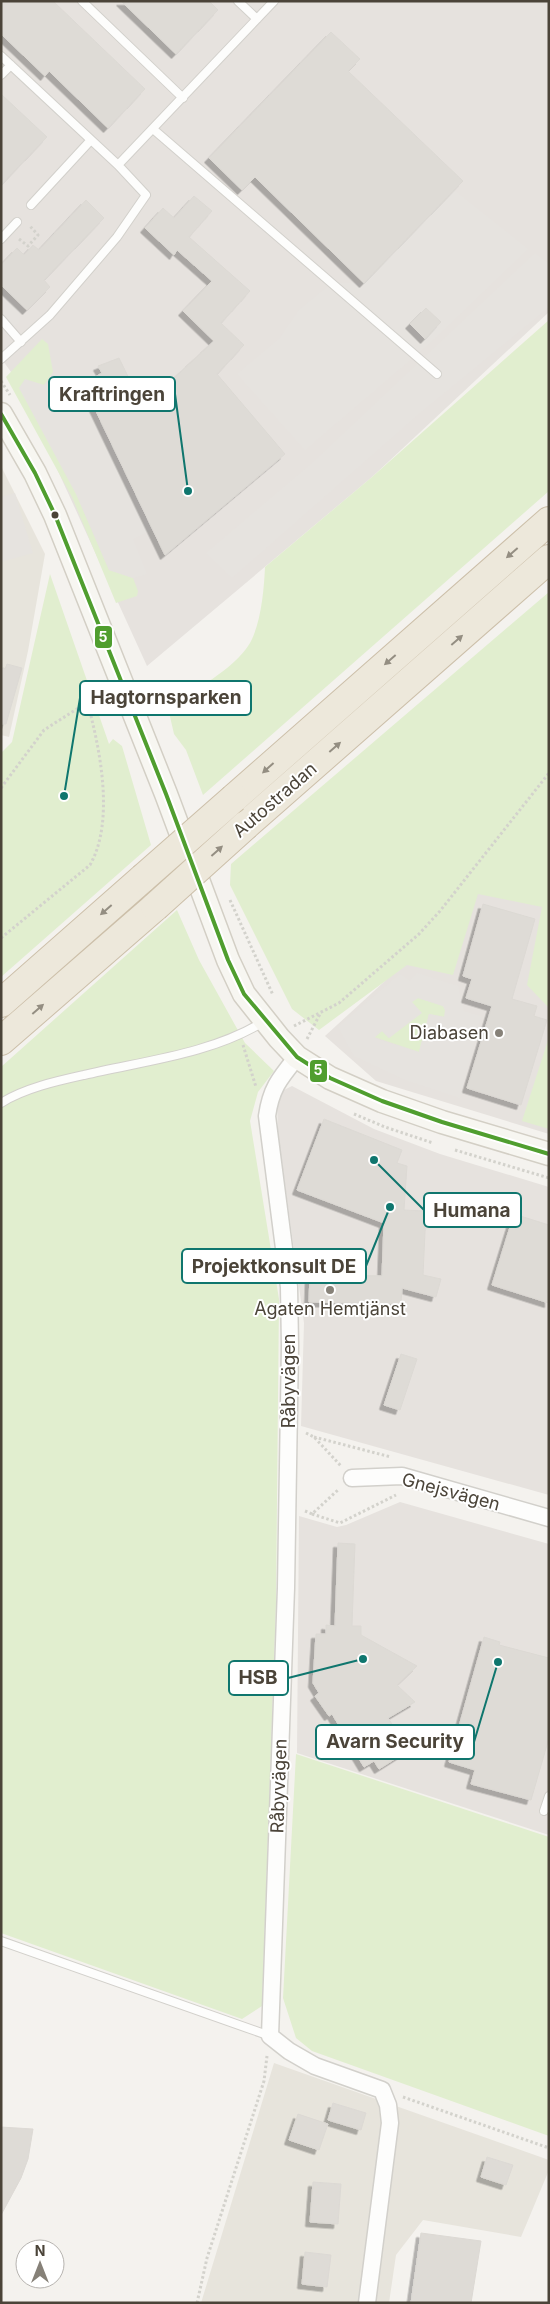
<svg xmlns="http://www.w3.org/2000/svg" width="550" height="2304" viewBox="0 0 550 2304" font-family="Inter,sans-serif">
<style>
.residential{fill:#e7e4dc}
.industrial{fill:#e6e2de}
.green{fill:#e1eecf}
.parking{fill:#e6e3df;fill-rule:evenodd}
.building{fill:#dedbd6;stroke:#dcd9d4;filter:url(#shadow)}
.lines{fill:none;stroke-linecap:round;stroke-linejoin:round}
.lane-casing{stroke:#d2d0cb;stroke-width:10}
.street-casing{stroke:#d2d0cb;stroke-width:19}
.secondary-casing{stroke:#d3cfc5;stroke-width:25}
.highway-casing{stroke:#ccbfa9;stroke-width:30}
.path{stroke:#d3d2cc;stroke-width:3;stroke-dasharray:2.5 2.5;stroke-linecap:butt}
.lane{stroke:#fdfdfc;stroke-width:8}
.street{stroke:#fdfdfc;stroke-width:16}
.secondary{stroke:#f7f6f1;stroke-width:22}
.highway{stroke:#ede8db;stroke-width:28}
.highway-bridge-casing{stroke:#ccbfa9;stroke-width:30;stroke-linecap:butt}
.highway-bridge{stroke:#ede8db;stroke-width:28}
.bus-1-casing{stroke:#fff;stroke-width:8}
.bus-1{stroke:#509e2f;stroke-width:4}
.oneway{fill:#948e82}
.bus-dot{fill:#4b4439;stroke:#fff;stroke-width:2}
.poi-dot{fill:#868178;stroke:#fff;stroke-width:2}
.labels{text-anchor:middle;stroke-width:4;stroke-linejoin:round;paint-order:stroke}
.street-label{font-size:18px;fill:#4b4439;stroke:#fff}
.poi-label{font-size:18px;fill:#4b4439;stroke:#fff;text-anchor:end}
.leader{fill:none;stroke:#0f766e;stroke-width:2}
.callout-dot{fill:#0f766e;stroke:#fff;stroke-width:2}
.callout{fill:#fff;stroke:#0f766e;stroke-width:2}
.callout-label{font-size:19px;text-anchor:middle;font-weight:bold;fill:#4b4439}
.line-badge{stroke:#fff;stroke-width:2}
.badge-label{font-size:14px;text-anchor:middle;font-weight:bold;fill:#fff}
</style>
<defs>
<filter id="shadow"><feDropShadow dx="-4.5" dy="4.5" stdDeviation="0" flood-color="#0004"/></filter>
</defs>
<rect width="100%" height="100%" fill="#f4f2ee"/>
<path class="residential" d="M1 466 45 554 28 651 9 737 1 735Z
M274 2063 549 2160V2170L521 2237 423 2220 396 2255 389 2303H201Z"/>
<path class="industrial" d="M1 1H549V312L372 477 147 666 16 379 1 358Z
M549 817V1134L376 1081 325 1036 458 914Z
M292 1086 374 1129 440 1154 549 1187V1495L301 1426 304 1323 278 1133 277 1105 284 1090Z
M400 1502 549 1544V1835L297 1753 299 1516 337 1527 346 1525Z"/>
<path class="green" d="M549 320V491L203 795 186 750 174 734 168 708C193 690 234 670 250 643 261 623 264 590 265 567L372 477Z
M42 339 48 344 53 372 44 385 38 384 77 496 109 570 133 578 138 591 137 596 116 603 72 497 6 377Z
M50 574 109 744 113 739 122 746 151 845 1 977V753L12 742Z
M549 592V1008L527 985 542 907 478 894 453 975 407 965 319 1030 292 1009 230 885 231 864Z
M177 910 199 960 245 1043 274 1071 258 1092 250 1121 279 1299 276 1603 262 2006 242 2019 1 1933V1067Z
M418 998 443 1006 445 1010V1017L429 1014 419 1052 374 1037 382 1031 389 1038 421 1013 411 1002Z
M549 1037V1129L522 1121Z
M296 1754 549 1837V2136L312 2051 296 2038 283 1998Z"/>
<path class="parking" d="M454 190 528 249 429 344 305 450 237 374 279 339 299 310 332 283H364Z
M535 253 549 264V307L421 412 232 578 206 553 310 465Z
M1 289 21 307 19 323 1 335Z
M25 379 44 385 54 379 68 404 83 384 153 529 133 539 147 574 133 578 109 570 77 496 19 388Z
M15 493 33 553 1 562V497Z
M417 973 458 986 464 1011 481 1016 460 1098 405 1080 354 1056 338 1027 400 974 410 981ZM418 998 443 1006 445 1010 444 1017 429 1014 419 1052 374 1038 382 1031 389 1038 422 1013 412 1002Z"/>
<path class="building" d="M1 1H53L145 89 108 128 49 71 45 76 1 34Z
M121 1H209L218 10 176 54Z
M331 32 360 59 348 71 463 181 364 283 255 177 242 190 209 158Z
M1 94 47 137 1 185Z
M194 196 212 211 189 237 250 291 221 323 244 345 217 374 285 454 165 555 83 384 102 373 98 366 119 358 143 407 214 341 183 311 212 281 177 250 174 255 145 228 163 208 174 218Z
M86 200 104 218 44 280 50 287 27 310 1 285V265L17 248 24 255 33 245 39 250Z
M426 308 441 322 425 339 410 324Z
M7 664 22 668 6 724H1V668L5 669Z
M483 904 535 919 512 999 537 1006 534 1016 547 1020 521 1105 467 1088 492 1006 466 998 472 979 463 976Z
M324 1119 402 1150 397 1163 407 1166 404 1210 426 1211 423 1275 441 1279 436 1297 402 1288 401 1304 309 1302 310 1274 382 1276 384 1223 297 1190Z
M514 1214 549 1225V1303L492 1285Z
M401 1354 417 1359 400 1410 384 1405Z
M338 1543 355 1544 352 1626H361V1635L417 1666 397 1685 415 1702 388 1718 409 1750 379 1769 374 1761 364 1767 332 1714 329 1716 315 1696 319 1693 313 1683 316 1634H326V1625L335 1626Z
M484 1637 500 1642 499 1645 549 1658V1738L531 1800 471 1784 475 1770 449 1762Z
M333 2103 366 2113 361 2130 328 2120Z
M298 2114 328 2124 319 2150 289 2140Z
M1 2127 33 2129 28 2159 21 2178 1 2215Z
M487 2157 513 2165 506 2185 481 2177Z
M313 2182 341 2184 338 2224 310 2222Z
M421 2233 481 2241 471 2303H411Z
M305 2252 331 2255 327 2287 302 2284Z"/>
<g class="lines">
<g class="lane-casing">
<path id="lane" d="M82 1 183 98
M238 1 257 19
M1 56 118 165
M1 75 11 65
M153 129 437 374
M31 205 90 141
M1 239 17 222
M1 319 21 342
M1 359 50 315 117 237 146 195 118 165 274 1
M1 1103C25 1088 57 1081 84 1075 143 1061 211 1054 263 1022
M544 1811 549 1796
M1 1941 270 2036"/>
</g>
<g class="street-casing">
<path id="street" d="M297 1057C280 1078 271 1088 267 1116L289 1287 290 1346 286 1588 270 2036 289 2051 315 2066 382 2090 388 2105 390 2123 367 2303
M352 1478 402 1476 549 1518"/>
</g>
<g class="secondary-casing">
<path id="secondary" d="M1 414 35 473 55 515 166 794 228 960 244 994 279 1038 297 1057 330 1078 382 1101 442 1122 549 1154"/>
</g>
<g class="highway-casing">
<path id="highway" d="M234 798 549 521
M246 825 549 559
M1 1003 143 878
M1 1041 155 907"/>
</g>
<path class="path" d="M19 239 28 246 38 235 29 225
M1 381 10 395
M1 486H2
M1 788 44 730 105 691
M230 900 273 995
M1 938 90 865C115 821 100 748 87 701
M294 1026 339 1003 419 934 440 911 549 773
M307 1039 320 1014
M243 1045 256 1087
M354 1114 385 1127 433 1143
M455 1150 549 1178
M306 1433 314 1437 341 1466
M314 1437 391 1457
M305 1511 312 1514 339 1489
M312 1514 340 1523 396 1495
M403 2097 549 2148
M197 2303 207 2258 264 2081 267 2056"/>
<use href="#lane" class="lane"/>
<use href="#street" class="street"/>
<use href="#secondary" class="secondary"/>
<use href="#highway" class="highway"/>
<g class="highway-bridge-casing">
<path id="highway-bridge" d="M143 878 234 798
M155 907 246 825"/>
</g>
<use href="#highway-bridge" class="highway-bridge"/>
<g class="bus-1-casing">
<path id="bus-1" d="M1 414 35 473 55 515 166 794 228 960 244 994 297 1057 330 1078 382 1101 442 1122 549 1154"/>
</g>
<use href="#bus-1" class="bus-1"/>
</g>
<defs><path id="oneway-solid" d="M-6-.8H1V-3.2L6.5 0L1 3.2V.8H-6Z" transform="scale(1.25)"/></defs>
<g class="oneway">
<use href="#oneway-solid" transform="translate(512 553) rotate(139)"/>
<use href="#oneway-solid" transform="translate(457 640) rotate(-41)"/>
<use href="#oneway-solid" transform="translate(390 660) rotate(139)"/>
<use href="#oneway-solid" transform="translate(335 747) rotate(-41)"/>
<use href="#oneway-solid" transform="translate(268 768) rotate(138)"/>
<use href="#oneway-solid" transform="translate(217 851) rotate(-42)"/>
<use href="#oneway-solid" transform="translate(106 910) rotate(139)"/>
<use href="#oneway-solid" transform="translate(38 1009) rotate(-41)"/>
</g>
<circle class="bus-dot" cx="55" cy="515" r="4.5"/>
<g class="poi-dot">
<circle cx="499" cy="1033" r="5"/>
<circle cx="330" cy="1290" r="5"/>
</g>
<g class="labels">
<g class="street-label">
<text transform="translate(275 800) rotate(-41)" y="6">Autostradan</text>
<text transform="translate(289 1381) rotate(-90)" y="6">Råbyvägen</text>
<text transform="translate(451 1492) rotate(15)" y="6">Gnejsvägen</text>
<text transform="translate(279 1786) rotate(-88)" y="6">Råbyvägen</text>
</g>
<g class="poi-label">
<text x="489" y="1039">Diabasen</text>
<text x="330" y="1315" text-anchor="middle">Agaten Hemtjänst</text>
</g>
</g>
<path class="leader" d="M188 491L175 394M64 796L80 698M374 1160L424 1210M390 1207L366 1266M363 1659L288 1678M498 1662L474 1742"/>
<g class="callout-dot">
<circle cx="188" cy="491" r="5"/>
<circle cx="64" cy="796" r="5"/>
<circle cx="374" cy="1160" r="5"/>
<circle cx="390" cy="1207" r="5"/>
<circle cx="363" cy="1659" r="5"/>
<circle cx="498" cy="1662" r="5"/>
</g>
<g class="callout">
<rect x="49" y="377" width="126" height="34" rx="5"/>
<rect x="80" y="681" width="171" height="34" rx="5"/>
<rect x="424" y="1193" width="97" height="34" rx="5"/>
<rect x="182" y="1249" width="184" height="34" rx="5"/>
<rect x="229" y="1661" width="59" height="34" rx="5"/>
<rect x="316" y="1725" width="158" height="34" rx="5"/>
</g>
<g class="callout-label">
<text x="112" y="401">Kraftringen</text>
<text x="166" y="704">Hagtornsparken</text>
<text x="472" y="1217">Humana</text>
<text x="274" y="1273">Projektkonsult DE</text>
<text x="258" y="1684">HSB</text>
<text x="395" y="1748">Avarn Security</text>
</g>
<g class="line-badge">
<rect x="94" y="625" width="19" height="24" rx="5" fill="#509e2f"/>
<rect x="309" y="1059" width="19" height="24" rx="5" fill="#509e2f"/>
</g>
<g class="badge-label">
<text x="103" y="642">5</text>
<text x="318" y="1075">5</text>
</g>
<rect width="550" height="2304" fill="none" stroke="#4b4439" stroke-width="5"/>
<g transform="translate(40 2264)"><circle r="24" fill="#ffffff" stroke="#b7b4b0"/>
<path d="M0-4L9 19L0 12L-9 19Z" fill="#868178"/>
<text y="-8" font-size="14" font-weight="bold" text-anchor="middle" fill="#4b4439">N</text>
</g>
</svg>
